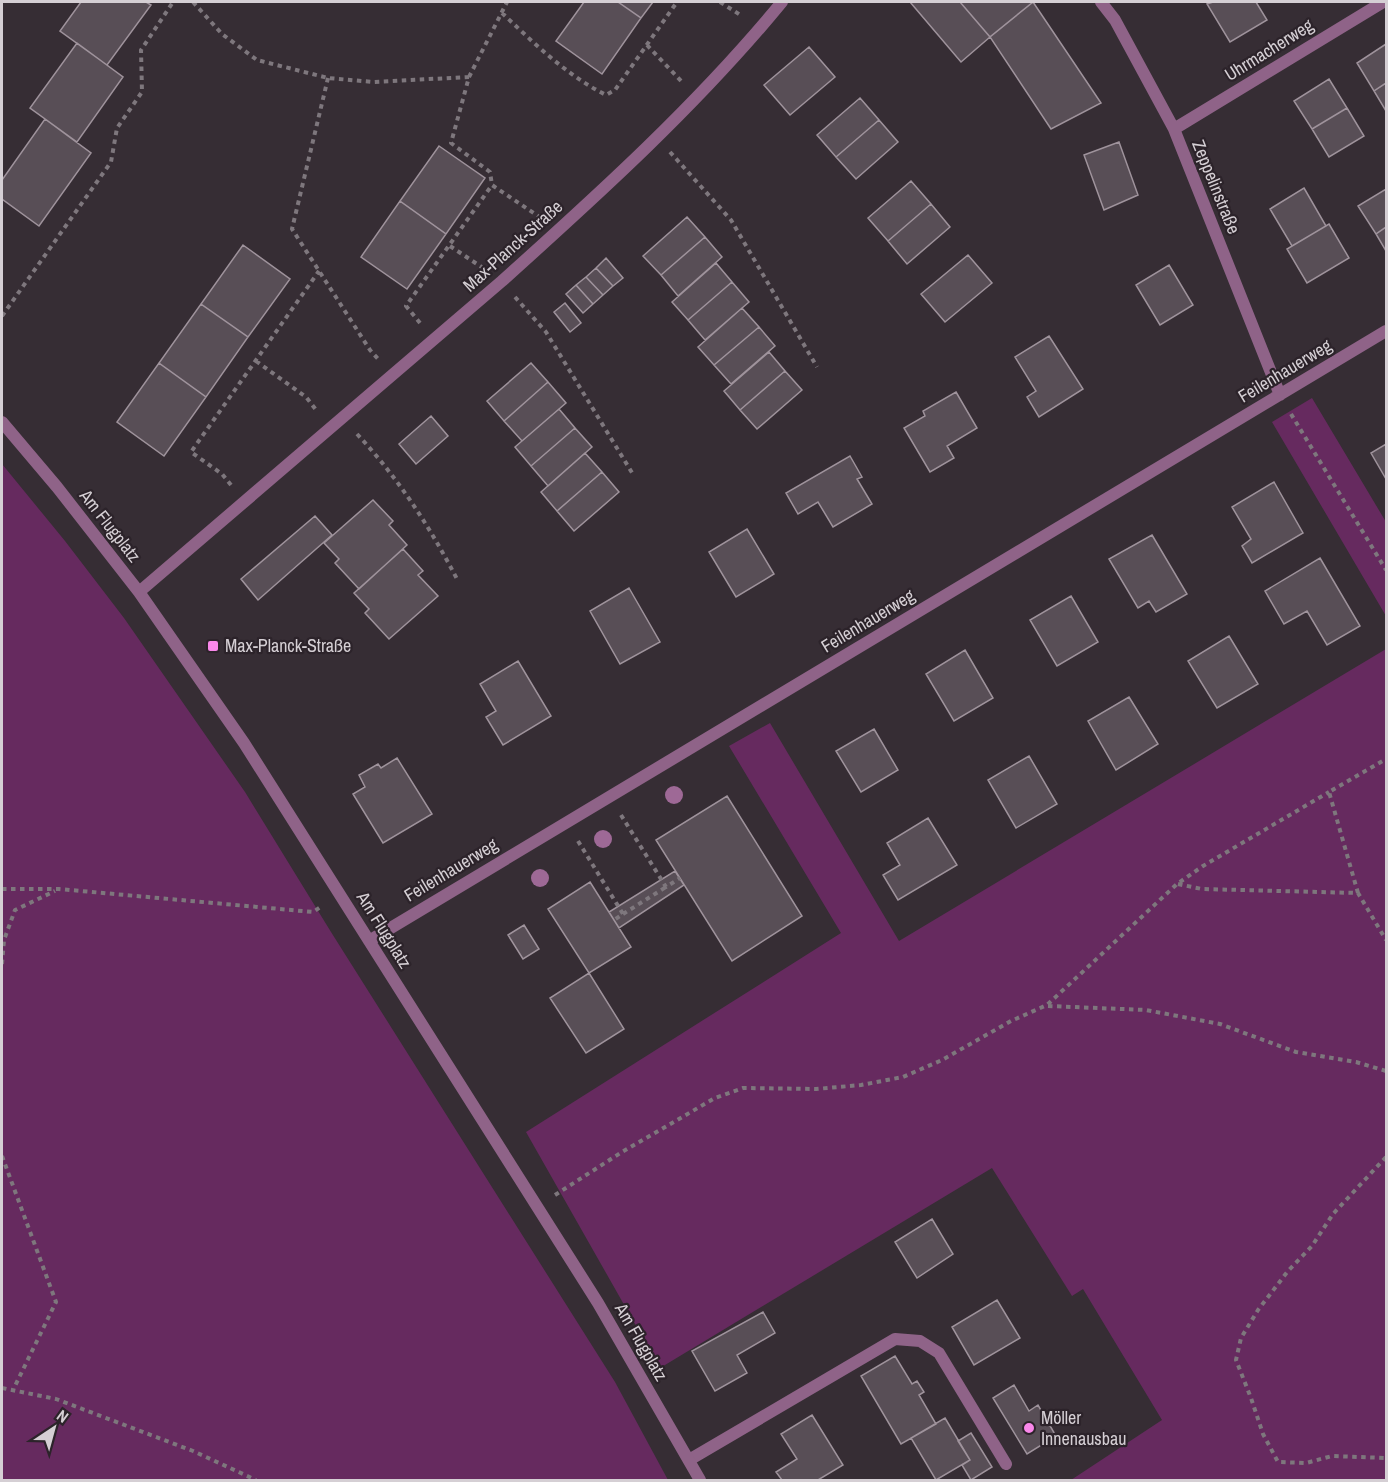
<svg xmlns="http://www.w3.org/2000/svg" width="1388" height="1482" viewBox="0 0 1388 1482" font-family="'Archivo Narrow',sans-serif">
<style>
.green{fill:#662a5f}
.building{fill:#584e56;stroke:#9f939c;stroke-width:1.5}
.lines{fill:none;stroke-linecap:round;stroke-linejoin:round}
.path{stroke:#7e777d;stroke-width:4;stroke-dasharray:4.5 4.5;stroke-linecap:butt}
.service{stroke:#8f6388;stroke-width:12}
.minor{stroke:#8f6388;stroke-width:12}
.tree{fill:#9e6996}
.poi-dot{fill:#f987e9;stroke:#2c232a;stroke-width:2}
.labels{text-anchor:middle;stroke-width:4.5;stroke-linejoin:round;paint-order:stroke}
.street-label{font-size:18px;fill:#d5cfd4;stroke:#2c232a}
.poi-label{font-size:18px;fill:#d5cfd4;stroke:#2c232a;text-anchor:start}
</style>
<rect width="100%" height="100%" fill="#362d34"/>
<path class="green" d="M1312 398 1386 522V616L1272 422Z
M2 464 65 541 124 618 245 792 331 932 615 1382 668 1480H2Z
M1386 649V1480H1071L1162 1420 1083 1289 1072 1296 992 1168 660 1368 526 1132 841 933 729 746 770 723 899 941Z"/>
<path class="building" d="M81 2H146L151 5 107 65 60 31Z
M584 2H618L641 18 602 74 556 41Z
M618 2H653L641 18Z
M910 2H960L990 37 961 62Z
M960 2H1033L990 37Z
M1033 2 1101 103 1051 129 990 37Z
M1213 2H1256L1267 20 1230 42 1207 4Z
M77 43 123 77 77 142 30 108Z
M1386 44V83L1374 91 1357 63Z
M809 47 835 77 790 115 764 85Z
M1329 79 1347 108 1312 129 1294 101Z
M1386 83V111L1374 91Z
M860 98 879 120 836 157 817 135Z
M1347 108 1364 136 1329 157 1312 129Z
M45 119 91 153 39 226 2 199V180Z
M879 120 898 142 856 179 836 157Z
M1119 142 1138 195 1104 210 1084 155Z
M439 146 485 178 446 234 400 201Z
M911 181 931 204 888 241 868 218Z
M1304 188 1326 226 1292 246 1270 209Z
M1386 189V227L1376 234 1358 206Z
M400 201 446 234 407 289 361 257Z
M931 204 950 227 907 264 888 241Z
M687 217 705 237 661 275 643 256Z
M1329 224 1349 258 1307 283 1287 249Z
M1386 227V251L1376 234Z
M705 237 722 257 678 296 661 275Z
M243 245 290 279 248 337 201 304Z
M968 255 992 283 945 322 921 294Z
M606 258 623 278 613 286 596 268Z
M716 263 732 282 688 320 672 302Z
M1169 265 1193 305 1160 325 1136 285Z
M596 268 613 286 603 295 586 277Z
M586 277 603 295 593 304 576 285Z
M732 282 749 302 705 340 688 320Z
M576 285 593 304 583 313 566 294Z
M565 303 581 323 570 332 554 312Z
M201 304 248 337 206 397 159 363Z
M742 308 759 327 714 365 698 347Z
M759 327 775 346 731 384 714 365Z
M1049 336 1083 389 1039 417 1027 397 1036 391 1015 357Z
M769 352 785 371 740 410 724 391Z
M159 363 206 397 164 456 117 422Z
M531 363 548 382 504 421 487 401Z
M785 371 802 390 757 429 740 410Z
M548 382 566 403 522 441 504 421Z
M956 392 977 428 947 446 954 458 930 472 904 428 925 416 923 411Z
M559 409 575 428 531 466 515 447Z
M431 416 448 436 416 464 399 444Z
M575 428 592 447 548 486 531 466Z
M1386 444V479L1371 453Z
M585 453 602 472 557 511 541 492Z
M850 456 862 477 857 479 872 504 833 527 818 502 798 514 786 493Z
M602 472 619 492 574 531 557 511Z
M1274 482 1303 533 1252 563 1242 546 1251 539 1232 507Z
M373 500 393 521 389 525 407 545 359 589 335 563 339 559 324 543Z
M315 516 332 535 258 600 241 579Z
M747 529 774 574 736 597 709 552Z
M1152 535 1187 594 1156 612 1149 601 1138 608 1109 559Z
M403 549 423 571 418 575 438 596 389 639 365 613 369 609 354 593Z
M1320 558 1360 626 1327 645 1307 611 1284 624 1265 591Z
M629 588 660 642 620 664 590 611Z
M1071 596 1098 642 1057 666 1030 620Z
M1229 636 1258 684 1217 708 1188 661Z
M965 650 993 698 954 721 926 674Z
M518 661 551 716 503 745 486 717 496 711 480 684Z
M1129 697 1158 744 1116 770 1088 721Z
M874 729 898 770 861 792 836 751Z
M1029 756 1057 804 1016 828 988 780Z
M397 758 432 814 383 843 353 794 365 787 359 775 378 764 381 768Z
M727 796 802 916 732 961 656 840Z
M928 818 957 865 898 900 883 875 900 865 887 843Z
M675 871 684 885 619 928 609 912Z
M590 882 631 947 589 973 548 909Z
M524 925 539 949 523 959 508 935Z
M589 973 624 1029 586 1053 550 998Z
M932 1219 953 1254 917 1278 895 1242Z
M997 1300 1020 1338 974 1365 952 1327Z
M763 1312 775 1333 737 1355 747 1373 715 1391 692 1351Z
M895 1356 912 1384 917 1381 924 1392 919 1395 936 1424 901 1444 861 1376Z
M1014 1385 1029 1411 1038 1405 1056 1436 1027 1454 993 1398Z
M812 1415 843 1465 818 1480H782L776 1472 797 1459 781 1434Z
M945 1418 970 1460 936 1480 911 1438Z
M971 1433 992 1467 971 1480 962 1465 970 1460 958 1441Z"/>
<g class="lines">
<path class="path" d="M193 2 222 34 257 60 328 78 373 82 469 77 451 143 490 172 492 185 541 218
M720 2 742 16
M502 13C534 43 566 75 606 95L615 90 677 2
M647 45 681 81
M469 77 507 2
M328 78 292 229 370 350 379 360
M670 152 731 220 817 367
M450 246 483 268
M515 297 546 332 634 476
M2 316 111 162 117 128 142 92 141 50 173 2
M420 323 406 306 492 185
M256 361 306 397 317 411
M1291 414 1386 570
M357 434C399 479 430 527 458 581
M231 485 222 474 191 452 319 271
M621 815 666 887 680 878
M578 841 623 914 614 920
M1178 884 1202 889 1358 893 1386 940
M2 889H59L313 912 322 906
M1358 893 1329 792 1386 759
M623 914 666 887
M2 964 4 940 15 910 55 891
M1048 1006 1146 1010 1220 1024 1296 1052 1356 1062 1386 1071
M2 1156 56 1302 13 1390
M1386 1157 1333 1214 1312 1246 1288 1271 1258 1310 1241 1338 1236 1360 1251 1398 1263 1434 1278 1462 1306 1463 1332 1456 1386 1458
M555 1195 622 1152 715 1098 743 1088 816 1089 861 1085 903 1077 942 1060 1011 1021 1047 1005 1177 884 1203 866 1329 792
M2 1388 56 1399 193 1451 256 1480"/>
<path class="service" d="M689 1460 895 1339 920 1341 939 1353 1006 1464"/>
<path class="minor" d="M1101 2 1115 20 1174 129 1280 395
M1174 129 1383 2
M2 422 57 487 139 592 244 743 598 1303 700 1480
M139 592 502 281C600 193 698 104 782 2
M369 941 1386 331"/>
</g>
<g class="tree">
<circle cx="674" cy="795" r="9"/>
<circle cx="603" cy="839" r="9"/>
<circle cx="540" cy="878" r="9"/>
</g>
<g class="poi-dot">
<rect x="207" y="640" width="12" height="12" rx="3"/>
<circle cx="1029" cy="1428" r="6"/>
</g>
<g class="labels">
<g class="street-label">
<text transform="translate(1269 50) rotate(-32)" y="6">Uhrmacherweg</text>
<text transform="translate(1216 187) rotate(68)" y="6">Zeppelinstraße</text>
<text transform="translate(513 246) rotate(-42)" y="6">Max-Planck-Straße</text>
<text transform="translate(1285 371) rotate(-31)" y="6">Feilenhauerweg</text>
<text transform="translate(110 526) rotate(52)" y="6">Am Flugplatz</text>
<text transform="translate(868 621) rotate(-31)" y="6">Feilenhauerweg</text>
<text transform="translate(451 870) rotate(-31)" y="6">Feilenhauerweg</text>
<text transform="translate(384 930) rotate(58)" y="6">Am Flugplatz</text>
<text transform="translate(641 1342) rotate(60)" y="6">Am Flugplatz</text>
</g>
<g class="poi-label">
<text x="225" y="652">Max-Planck-Straße</text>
<text x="1041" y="1424">Möller<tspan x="1041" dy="21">Innenausbau</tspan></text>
</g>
</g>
<rect width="1388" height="1482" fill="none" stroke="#d5cfd4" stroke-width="6"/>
<g transform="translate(54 1428) rotate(36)" stroke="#2c232a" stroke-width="4.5" paint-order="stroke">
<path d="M0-4.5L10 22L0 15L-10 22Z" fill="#d5cfd4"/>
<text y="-9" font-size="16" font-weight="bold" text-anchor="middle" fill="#d5cfd4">N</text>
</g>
</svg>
